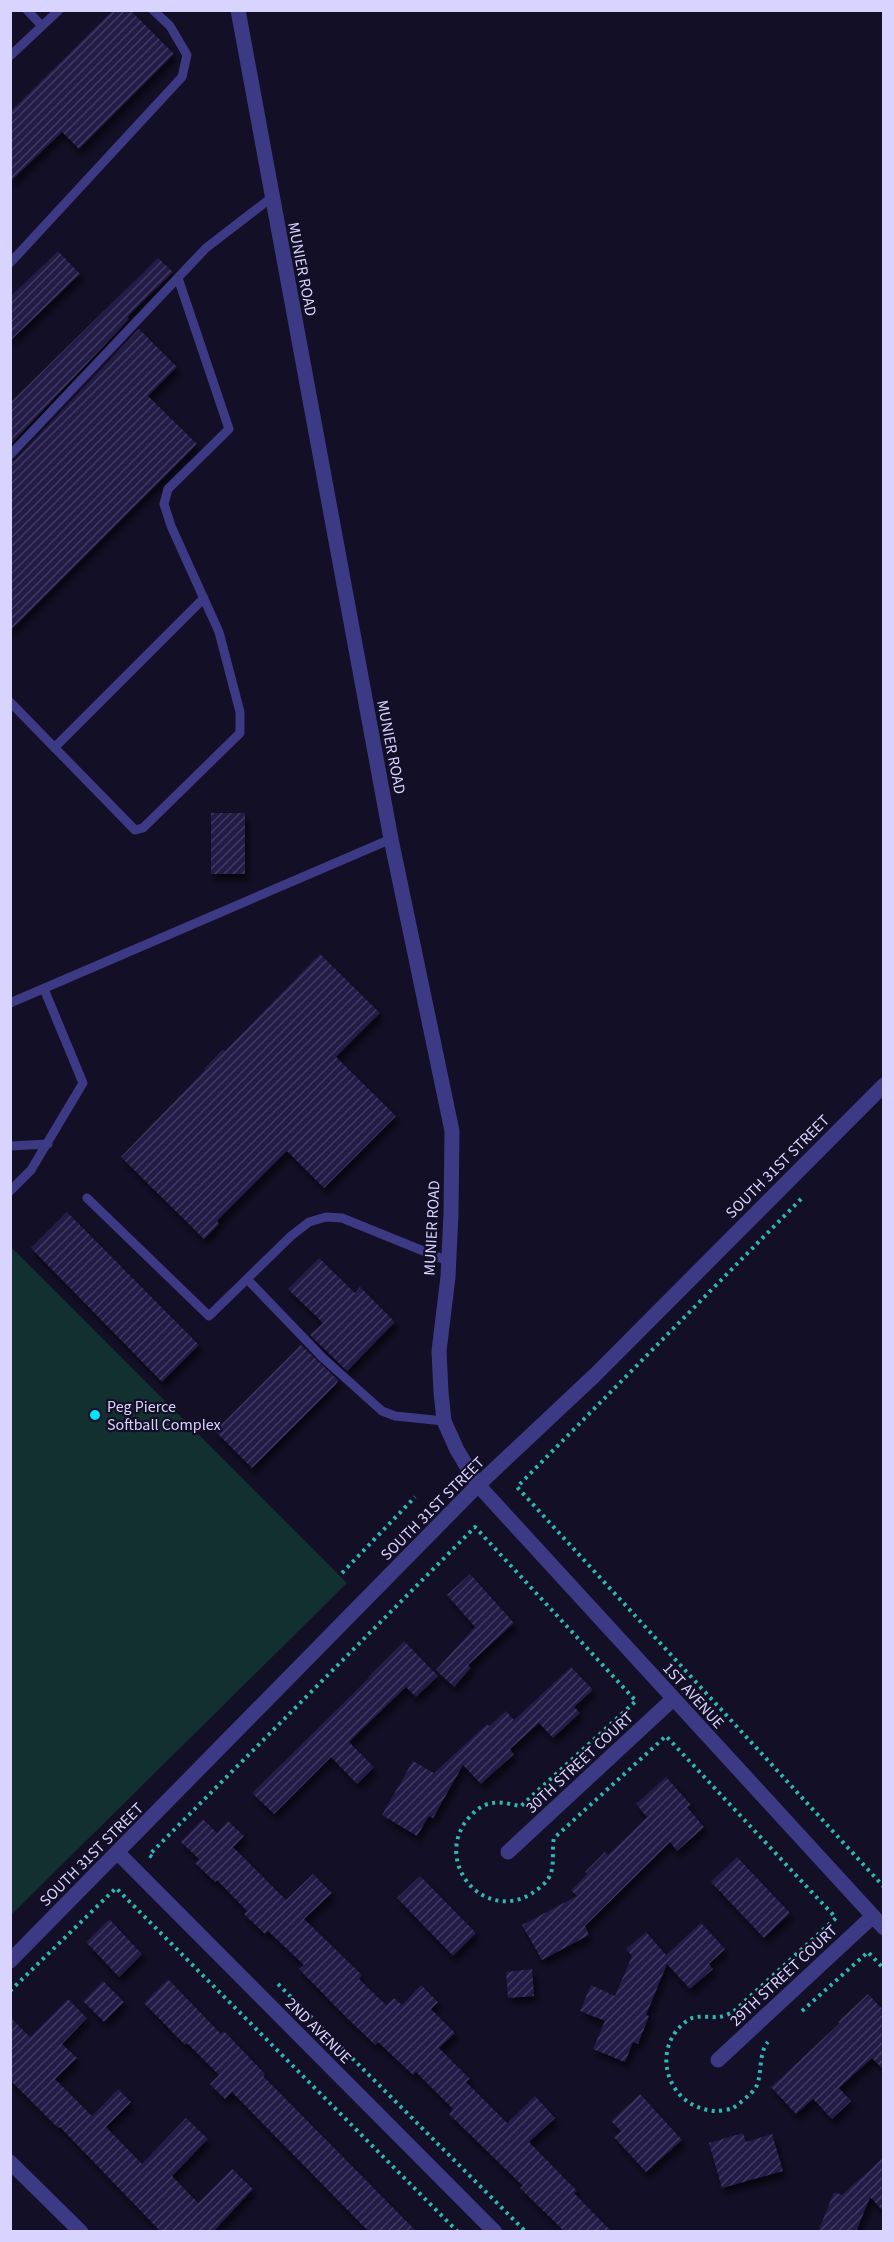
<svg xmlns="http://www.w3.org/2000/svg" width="894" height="2242" viewBox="0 0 894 2242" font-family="'Source Sans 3',sans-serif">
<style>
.grass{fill:#12302f}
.building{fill:url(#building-hatch);filter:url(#shadow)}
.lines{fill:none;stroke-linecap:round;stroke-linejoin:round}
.path{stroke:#2fb8b0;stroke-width:4;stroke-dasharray:3 4.5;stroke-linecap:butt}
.service{stroke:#3d3a85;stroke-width:9}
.minor{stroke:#3d3a85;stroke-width:15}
.tertiary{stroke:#3d3a85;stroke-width:15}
.poi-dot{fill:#00e5ff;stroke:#130f26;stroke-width:2}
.labels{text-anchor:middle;stroke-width:4.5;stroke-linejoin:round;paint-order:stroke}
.street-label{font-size:16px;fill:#d9d4ff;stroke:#130f26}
.poi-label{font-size:16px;fill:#d9d4ff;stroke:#130f26;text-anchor:start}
</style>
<defs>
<pattern id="building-hatch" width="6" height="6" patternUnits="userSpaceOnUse" patternTransform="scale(1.5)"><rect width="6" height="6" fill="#241b47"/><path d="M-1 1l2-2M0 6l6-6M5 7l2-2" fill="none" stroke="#433b63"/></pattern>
<filter id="shadow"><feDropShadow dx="3.5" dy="6" stdDeviation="3" flood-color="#0009"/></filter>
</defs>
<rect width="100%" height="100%" fill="#130f26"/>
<path class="grass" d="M10 1246 347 1583 11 1915H10Z"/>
<path class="building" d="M113 10H130L174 54 79 149 62 132 10 182V112Z
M58 251 80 274 10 341V297Z
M158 258 173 272 127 317 129 319 10 445V403Z
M139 329 177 367 148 396 197 444 10 631V462L15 460Z
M211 813H245V874H211Z
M320 954 380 1013 336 1057 396 1116 324 1188 287 1151 217 1221 219 1224 204 1239 121 1157 205 1070 204 1069 223 1049 225 1051Z
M67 1212 199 1345 162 1382 31 1248Z
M319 1258 355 1293 360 1287 395 1322 347 1371 310 1335 323 1323 288 1289Z
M301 1345 338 1380 336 1384 252 1468 215 1431Z
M470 1574 514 1623 468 1665 471 1668 454 1687 436 1670 475 1627 447 1595Z
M404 1641 438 1676 416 1697 406 1687 349 1742 374 1767 357 1784 331 1757 274 1814 252 1793 369 1678 368 1677Z
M571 1667 593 1690 574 1707 580 1713 553 1738 539 1723 510 1749 514 1754 481 1784 463 1765 433 1818 429 1816 417 1836 382 1815 413 1761 434 1773 487 1724 489 1726 506 1711 514 1720Z
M666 1777 691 1805 687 1807 704 1827 677 1851 670 1842 585 1926 589 1935 542 1960 522 1925 577 1896 571 1890 587 1874 585 1872 605 1852 608 1855 647 1817 636 1804Z
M203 1819 217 1833 228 1821 244 1836 233 1847 286 1900 313 1874 332 1893 304 1919 362 1975 359 1979 386 2005 394 1998 402 2005 421 1985 438 2002 431 2009 455 2033 439 2048 470 2079 466 2082 507 2123 535 2096 555 2118 529 2142 577 2191 574 2193 612 2232H565L520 2188 523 2186 449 2114 453 2109 416 2072 413 2075 378 2042 375 2045 343 2014 299 1969 304 1965 268 1931 265 1934 244 1914 247 1911 217 1880 215 1882 195 1863 199 1859 181 1842Z
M737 1857 790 1913 764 1938 711 1882Z
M420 1876 476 1933 453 1956 397 1898Z
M109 1919 142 1954 119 1977 86 1942Z
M701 1923 725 1949 709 1964 713 1969 690 1989 667 1964 646 2015 649 2016 638 2044 633 2042 625 2062 593 2049 605 2021 580 2011 591 1985 615 1996 632 1956 626 1949 646 1932 666 1955Z
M532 1969 534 1996 508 1998 506 1972Z
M168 1979 221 2034 224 2031 265 2074 263 2076 417 2232H369L232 2092 225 2099 210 2084 219 2075 187 2043 185 2045 144 2003Z
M103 1981 124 2002 104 2022 83 2001Z
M868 1994 884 2011V2070L872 2058 839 2088 851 2101 832 2119 813 2099 796 2114 771 2087 840 2023 838 2022Z
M68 1999 87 2018 62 2044 77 2058 55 2079 92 2116 118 2089 131 2102 106 2127 142 2164 186 2118 208 2139 172 2176 198 2203 232 2169 253 2189 213 2232H161L60 2127 58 2128 10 2080V2017L30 2037Z
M640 2094 682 2140 646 2172 614 2137 621 2131 611 2121Z
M743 2133 746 2142 772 2134 783 2171 722 2188 709 2143Z
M884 2157V2212L870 2197 856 2232H818L834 2192 842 2195Z"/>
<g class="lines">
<path class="path" d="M801 1199 517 1487 884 1887
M342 1573 415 1497
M152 1857 149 1855 475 1527 636 1701 521 1806C512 1805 502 1801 493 1803 481 1804 471 1814 464 1824 437 1867 485 1921 531 1894 537 1890 545 1884 548 1879 556 1867 551 1851 554 1838L666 1736 836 1918 733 2012C729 2014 724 2016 720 2017 710 2018 697 2014 688 2020 648 2048 667 2108 715 2111 720 2111 728 2110 733 2108 739 2104 746 2098 751 2093 765 2082 756 2056 768 2042
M278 1984 526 2232
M10 1991 116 1888 458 2232
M802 2011 868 1952 884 1969"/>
<path class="service" d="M42 26 59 10
M10 56 42 26 27 10
M10 263 182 77 187 55 170 26 153 10
M10 455 206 248 271 198
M10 702 135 830 143 828 240 733V712L219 632 171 526 164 504 168 489 229 429 178 278
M55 747 204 598
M10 1003 391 839
M10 1146 48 1144
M10 1191 31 1170 83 1083 44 989
M87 1198 209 1316 291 1236 309 1222 326 1217 342 1218 448 1261
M247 1279 323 1358 382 1411 395 1416 444 1421"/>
<path class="minor" d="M478 1485 884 1928
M508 1852 673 1699
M118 1853 495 2232
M718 2060 873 1916
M10 2162 81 2232"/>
<path class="tertiary" d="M238 10 391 839 452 1131 451 1214 448 1277 439 1351 441 1392 444 1421 457 1450 478 1485
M10 1961 478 1485 595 1375 884 1085"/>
</g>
<circle class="poi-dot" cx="95" cy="1415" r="6"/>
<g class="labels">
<g class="street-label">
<text transform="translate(303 269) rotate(79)" y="6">MUNIER ROAD</text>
<text transform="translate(392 747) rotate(79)" y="6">MUNIER ROAD</text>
<text transform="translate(777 1166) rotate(-45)" y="6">SOUTH 31ST STREET</text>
<text transform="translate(431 1228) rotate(-87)" y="6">MUNIER ROAD</text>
<text transform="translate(432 1508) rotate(-45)" y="6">SOUTH 31ST STREET</text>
<text transform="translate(694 1695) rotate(48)" y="6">1ST AVENUE</text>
<text transform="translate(579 1762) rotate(-43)" y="6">30TH STREET COURT</text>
<text transform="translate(91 1854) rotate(-45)" y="6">SOUTH 31ST STREET</text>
<text transform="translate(783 1975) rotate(-43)" y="6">29TH STREET COURT</text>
<text transform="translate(319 2030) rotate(45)" y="6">2ND AVENUE</text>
</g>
<g class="poi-label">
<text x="107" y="1412">Peg Pierce<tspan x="107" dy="18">Softball Complex</tspan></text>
</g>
</g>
<rect width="894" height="2242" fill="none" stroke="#d9d4ff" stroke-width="24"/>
</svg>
